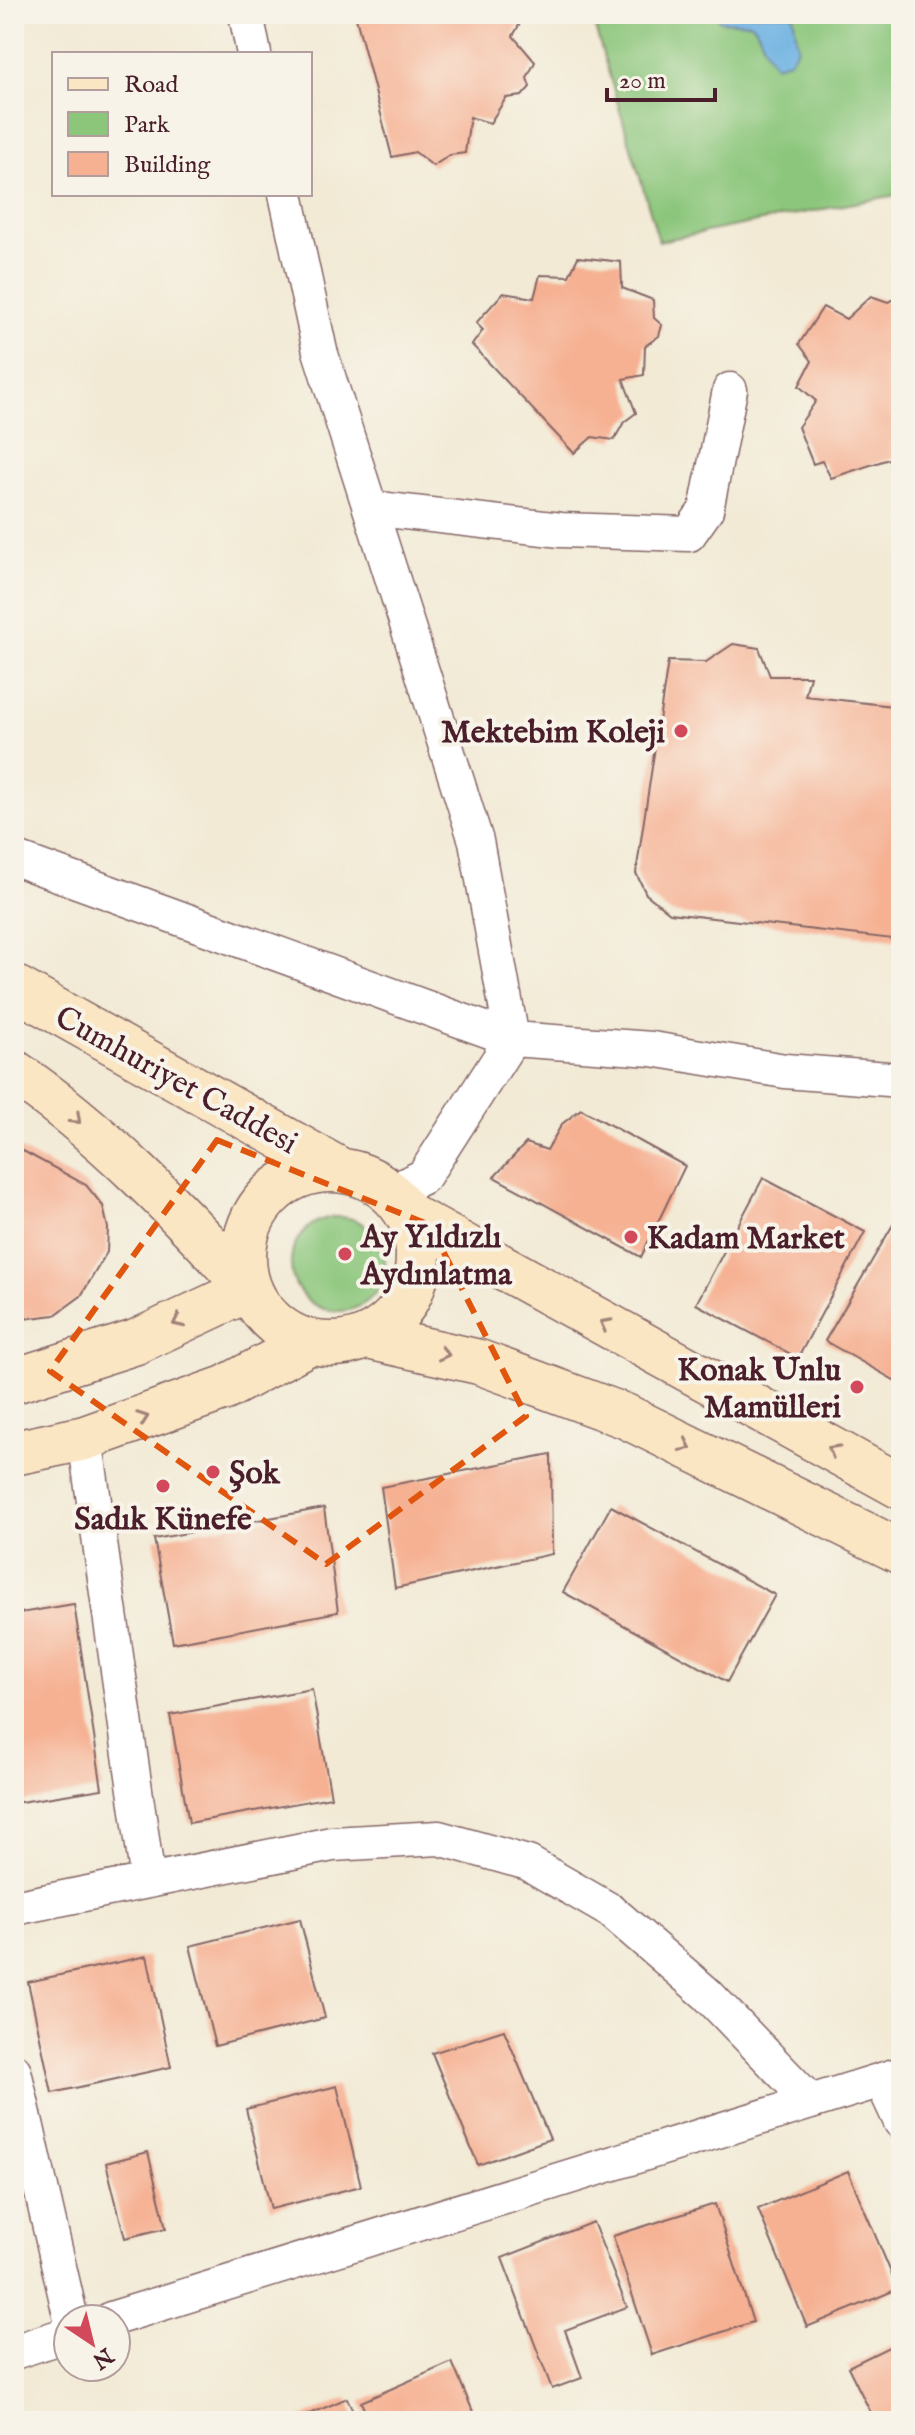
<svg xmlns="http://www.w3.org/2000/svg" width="915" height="2435" viewBox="0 0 915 2435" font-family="'IM FELL English',serif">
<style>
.green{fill:#8bc67b;stroke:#6a7253;stroke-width:2}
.water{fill:#6cb1e2;stroke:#5b6886;stroke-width:2}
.building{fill:#f6b092}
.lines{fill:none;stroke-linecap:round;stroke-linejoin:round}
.minor-casing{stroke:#856666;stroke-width:37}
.secondary-casing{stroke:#856666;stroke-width:47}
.minor{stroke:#fff;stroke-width:34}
.secondary{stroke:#fbe6c4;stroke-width:44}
.oneway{stroke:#a28278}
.marked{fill:none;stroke:#e0560e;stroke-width:6;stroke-dasharray:16 10;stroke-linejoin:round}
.poi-dot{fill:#d1495b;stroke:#f7f3e8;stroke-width:3}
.labels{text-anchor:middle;stroke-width:8;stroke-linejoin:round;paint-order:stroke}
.poi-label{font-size:32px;font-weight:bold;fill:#4a1f2b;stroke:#f7f3e8;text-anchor:start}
.street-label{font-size:32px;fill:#4a1f2b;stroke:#f7f3e8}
</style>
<rect width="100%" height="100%" fill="#f7f3e8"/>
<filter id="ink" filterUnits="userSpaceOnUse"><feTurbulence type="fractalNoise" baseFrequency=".0125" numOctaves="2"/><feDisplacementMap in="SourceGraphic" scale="16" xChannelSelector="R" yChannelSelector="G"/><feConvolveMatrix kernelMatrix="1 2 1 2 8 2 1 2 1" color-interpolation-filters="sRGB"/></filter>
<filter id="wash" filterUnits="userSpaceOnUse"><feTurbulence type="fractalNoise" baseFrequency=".006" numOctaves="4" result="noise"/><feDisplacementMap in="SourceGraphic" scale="32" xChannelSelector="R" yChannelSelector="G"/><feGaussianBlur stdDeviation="1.8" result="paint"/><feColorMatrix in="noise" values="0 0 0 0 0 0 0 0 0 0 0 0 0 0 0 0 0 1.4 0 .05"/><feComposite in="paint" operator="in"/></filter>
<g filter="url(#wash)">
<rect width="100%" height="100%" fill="#f2ead5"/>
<path class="green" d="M591 14H901V194L659 241Z
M291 1264a47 47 0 1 1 94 0a47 47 0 1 1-94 0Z"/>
<path class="water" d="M715 14H793L798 47 790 61 775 65C763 52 765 39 752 23L720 21Z"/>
<g id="blocks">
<path class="building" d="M355 14H525L513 36 535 62 527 78 530 87 522 96 506 98 490 123 470 117 465 153 450 155 433 166 415 152 392 157Z
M578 257 621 262 622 288 653 300 654 318 662 325 659 336 645 346 644 375 623 379 636 413 624 422 614 440 592 437 574 453 472 345 483 330 476 323 503 293 534 298 540 275 569 276Z
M871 296 888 302 897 298 901 302V455L831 478 822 461 813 464 798 427 816 401 799 386 812 361 799 344 823 307 846 319Z
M733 644 759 648 770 676H810L805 696 901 707V940L670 913 646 894 636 873 668 661 706 662Z
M581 1109 685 1166 641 1257 494 1177 526 1143 547 1150 562 1124Z
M14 1146 86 1185 103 1206 108 1228 107 1252 81 1296 55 1315 14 1320Z
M763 1178 865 1232 798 1358 696 1304Z
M901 1211V1384L825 1341Z
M551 1454 552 1554 395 1588 381 1487Z
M611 1506 775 1595 727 1682 563 1592Z
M324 1508 338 1612 173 1643 154 1539Z
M74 1604 102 1789 14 1803V1614Z
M312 1689 331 1797 189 1823 170 1715Z
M300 1919 325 2018 215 2046 190 1946Z
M147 1956 171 2067 52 2093 28 1982Z
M504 2030 550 2139 478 2165 432 2053Z
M337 2086 361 2186 271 2209 246 2109Z
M148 2152 166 2228 125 2238 106 2163Z
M848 2171 898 2289 807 2327 758 2209Z
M715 2204 753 2322 652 2355 613 2236Z
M593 2222 627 2307 565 2330 582 2378 552 2389 502 2258Z
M901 2341V2421H875L848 2367Z
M452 2362 477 2421H369L361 2402Z
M347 2398 357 2421H294Z"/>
</g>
</g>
<g filter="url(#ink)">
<use href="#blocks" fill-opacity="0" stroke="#856666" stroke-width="2"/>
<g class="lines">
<g class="minor-casing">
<path id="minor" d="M246 14 254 54
M286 194 320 351 476 841 512 1039 424 1176 391 1192
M370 508 561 530 689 534 706 510 730 390
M14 858 512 1039 652 1049 785 1071 901 1080
M85 1438 148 1881
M14 1908 332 1844 439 1838 528 1863 611 1911 707 1994 811 2102
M14 2071 71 2319
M882 2081 901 2122
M111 2319 901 2074
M14 2352 68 2334"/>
</g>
<g class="secondary-casing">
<path id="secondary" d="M14 987 340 1170
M14 1072C98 1128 181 1214 249 1289L136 1342 14 1381
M244 1257a87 87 0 1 1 174 0a87 87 0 1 1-174 0Z
M408 1215 901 1487
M368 1337 479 1362 625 1416 901 1552
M14 1453 85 1438 225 1388 310 1342"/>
</g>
<use href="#minor" class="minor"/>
<use href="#secondary" class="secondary"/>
</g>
<defs><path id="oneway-chevron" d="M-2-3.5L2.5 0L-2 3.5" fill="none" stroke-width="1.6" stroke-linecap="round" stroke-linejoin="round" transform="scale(2)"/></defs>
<g class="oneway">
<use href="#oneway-chevron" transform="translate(76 1119) rotate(43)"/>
<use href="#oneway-chevron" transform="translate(178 1322) rotate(155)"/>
<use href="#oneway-chevron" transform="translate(605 1324) rotate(-151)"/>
<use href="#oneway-chevron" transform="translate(444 1354) rotate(13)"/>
<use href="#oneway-chevron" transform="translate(143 1418) rotate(-20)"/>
<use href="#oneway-chevron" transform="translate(686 1446) rotate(26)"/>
<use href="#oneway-chevron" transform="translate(833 1450) rotate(-151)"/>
</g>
</g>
<path class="marked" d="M217 1140 430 1225 526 1416 326 1564 50 1371Z"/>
<g class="poi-dot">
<circle cx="681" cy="731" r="8"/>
<circle cx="631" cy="1237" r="8"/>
<circle cx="345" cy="1254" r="8"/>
<circle cx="857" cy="1387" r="8"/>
<circle cx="213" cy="1472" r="8"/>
<circle cx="163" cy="1486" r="8"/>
</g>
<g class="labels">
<g class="poi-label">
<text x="665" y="742" text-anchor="end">Mektebim Koleji</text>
<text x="361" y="1247">Ay Yıldızlı<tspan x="361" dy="37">Aydınlatma</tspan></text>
<text x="647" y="1248">Kadam Market</text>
<text x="841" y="1380" text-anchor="end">Konak Unlu<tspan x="841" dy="37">Mamülleri</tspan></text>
<text x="229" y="1483">Şok</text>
<text x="163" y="1529" text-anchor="middle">Sadık Künefe</text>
</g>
<g class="street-label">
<text transform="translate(177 1079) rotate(29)" y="11">Cumhuriyet Caddesi</text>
</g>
</g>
<rect width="915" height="2435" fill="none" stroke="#f7f3e8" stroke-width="48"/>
<rect x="52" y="52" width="260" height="144" fill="#f7f3e8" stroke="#b29e9c" stroke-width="2"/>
<rect x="68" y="78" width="40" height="12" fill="#fbe6c4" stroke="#b29e9c" stroke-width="2"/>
<text x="124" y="92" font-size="24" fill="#4a1f2b">Road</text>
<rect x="68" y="112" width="40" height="24" fill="#8bc67b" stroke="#b29e9c" stroke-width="2"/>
<text x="124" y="132" font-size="24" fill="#4a1f2b">Park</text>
<rect x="68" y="152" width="40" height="24" fill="#f6b092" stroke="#b29e9c" stroke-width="2"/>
<text x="124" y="172" font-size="24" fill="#4a1f2b">Building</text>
<g transform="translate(92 2343) rotate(145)"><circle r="38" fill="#f7f3e8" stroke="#b29e9c" stroke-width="2"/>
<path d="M0-6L14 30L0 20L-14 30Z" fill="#d1495b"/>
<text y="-12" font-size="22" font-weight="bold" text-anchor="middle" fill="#4a1f2b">N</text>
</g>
<path d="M607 88v12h108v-12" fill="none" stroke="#4a1f2b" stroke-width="4"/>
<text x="619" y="88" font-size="24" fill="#4a1f2b" stroke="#f7f3e8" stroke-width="6" paint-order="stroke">20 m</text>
</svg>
